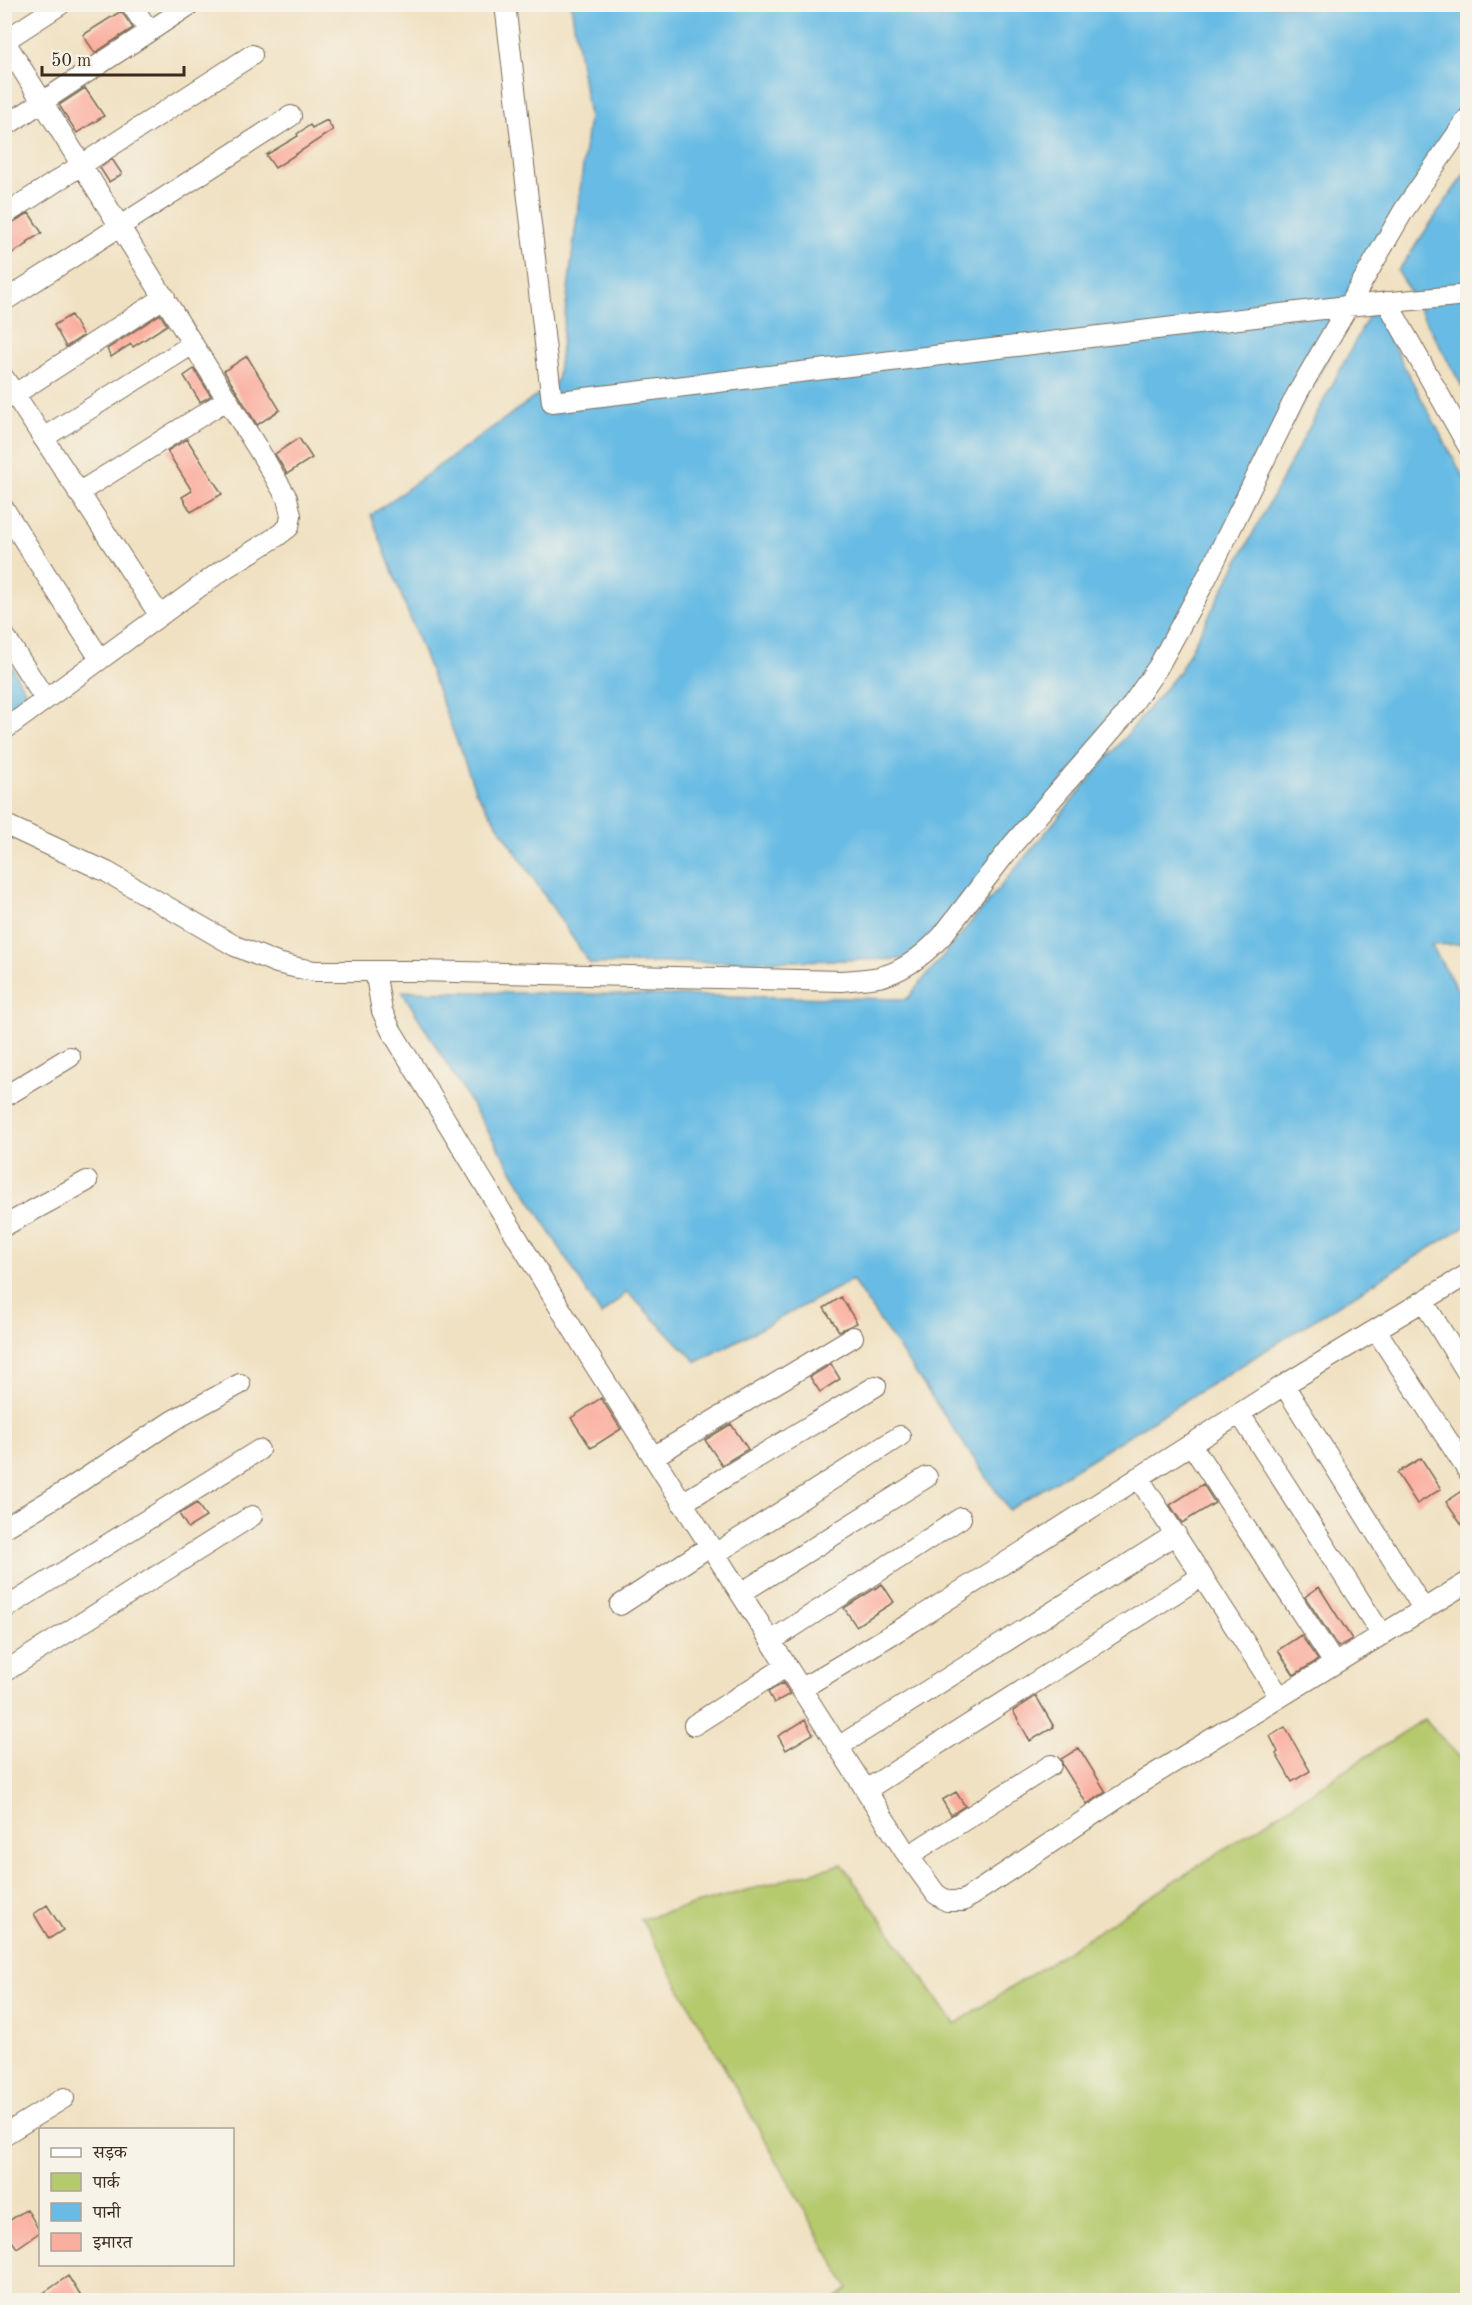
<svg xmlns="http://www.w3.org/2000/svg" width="1472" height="2305" viewBox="0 0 1472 2305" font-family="'Old Standard TT','Noto Serif Devanagari',serif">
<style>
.green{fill:#b5c96d;stroke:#787a46;stroke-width:1.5}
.water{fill:#68bbe4;stroke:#527281;stroke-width:1.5}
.building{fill:#faae9f}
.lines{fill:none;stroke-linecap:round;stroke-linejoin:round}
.minor-casing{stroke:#7a6a57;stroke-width:22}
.minor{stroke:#fff;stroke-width:20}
</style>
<rect width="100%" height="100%" fill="#f7f3e8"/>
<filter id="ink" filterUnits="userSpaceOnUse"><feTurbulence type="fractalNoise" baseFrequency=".0167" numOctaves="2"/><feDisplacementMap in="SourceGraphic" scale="12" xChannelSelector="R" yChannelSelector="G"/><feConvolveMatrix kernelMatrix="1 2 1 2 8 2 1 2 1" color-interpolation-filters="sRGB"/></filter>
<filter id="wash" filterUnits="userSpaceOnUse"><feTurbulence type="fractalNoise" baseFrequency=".008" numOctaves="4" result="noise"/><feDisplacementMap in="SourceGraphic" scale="24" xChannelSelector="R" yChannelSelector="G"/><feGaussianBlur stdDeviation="1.35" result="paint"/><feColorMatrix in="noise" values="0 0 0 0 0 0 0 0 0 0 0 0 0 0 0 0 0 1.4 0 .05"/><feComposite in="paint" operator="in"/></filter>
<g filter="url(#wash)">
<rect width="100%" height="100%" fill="#f0e1c2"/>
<path class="green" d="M1424 1719 1467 1765V2300H834L848 2288 641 1919 842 1864 955 2024Z"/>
<path class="water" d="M571 5H1467V117L1428 175 1158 667 915 959 590 964 476 792 371 515 557 381 589 116Z
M1467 170V395L1398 271Z
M1373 308 1467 484V944L1431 945 1467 1006V1225L1009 1510 852 1280 697 1362 627 1292 601 1315 402 991 907 999 1179 672Z
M5 655 26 693 5 710H4Z"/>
<g id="blocks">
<path class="building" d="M121 11 133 28 95 53 83 35Z
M85 88 104 116 77 133 59 105Z
M327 120 333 130 275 168 266 155 298 136 297 134 310 125 312 128Z
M112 159 122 174 109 182 100 168Z
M29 213 42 233 27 242 28 244 4 258V227Z
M160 314 167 325 133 347 131 344 111 357 107 349Z
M71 315 83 336 66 347 54 325Z
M247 356 280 410 257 425 224 371Z
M194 369 211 396 200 402 184 376Z
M299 438 312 458 287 474 275 454Z
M187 439 222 494 191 512 182 497 192 491 167 451Z
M841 1297 857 1323 839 1331 824 1308Z
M831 1364 840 1379 820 1392 810 1377Z
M601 1398 621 1429 591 1448 571 1418Z
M731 1424 748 1449 722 1465 705 1440Z
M1421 1458 1441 1489 1417 1504 1397 1473Z
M1203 1484 1215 1503 1182 1523 1170 1505Z
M1467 1488V1533L1446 1502Z
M197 1503 206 1517 188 1528 179 1514Z
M882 1584 894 1602 856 1626 844 1608Z
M1319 1587 1352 1639 1338 1647 1305 1597Z
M1301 1635 1318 1660 1294 1675 1278 1650Z
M783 1683 790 1694 774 1703 768 1692Z
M1036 1696 1054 1727 1030 1741 1013 1711Z
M805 1720 813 1734 786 1750 778 1736Z
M1285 1727 1310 1771 1292 1782 1276 1754 1278 1752 1270 1736Z
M1079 1748 1106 1792 1087 1804 1063 1766 1061 1759Z
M956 1792 965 1806 951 1815 942 1800Z
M47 1905 63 1930 49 1939 34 1914Z
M27 2209 40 2232 17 2248 4 2230V2224Z
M68 2276 84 2301H32Z"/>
</g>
</g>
<g filter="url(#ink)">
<use href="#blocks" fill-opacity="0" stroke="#7a6a57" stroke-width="1.5"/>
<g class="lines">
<g class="minor-casing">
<path id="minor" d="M131 4 149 31
M505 4 552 402 1347 306 1468 295
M4 40 266 462 287 498 291 515 289 527 276 537 221 571 4 730
M4 41 61 4
M4 127 191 4
M4 215 252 55
M4 301 291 116
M1387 302 1468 446
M4 378 160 616
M15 394 165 297
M43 438 193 344
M78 493 228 399
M4 509 100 659
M4 635 45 699
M4 824 107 872 235 946 277 963 298 968 315 971H416L841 981C854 980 867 979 879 977 903 972 926 953 942 936L1013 844 1124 716 1158 667 1204 583 1297 394 1404 210 1468 118
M375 971 382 1011 391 1030 594 1364 904 1850 936 1894 947 1901H963L1148 1778 1468 1582
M4 1097 70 1057
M4 1226 87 1181
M1423 1301 1468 1374
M1376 1330 1468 1471
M1284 1385 1424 1610
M1240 1414 1382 1635
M1191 1444 1334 1663
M653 1457 853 1337
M1138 1477 1280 1697
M682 1503 876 1386
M4 1528 69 1489 172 1421 240 1384
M715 1554 900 1436
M741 1593 927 1477
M620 1605 710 1546
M4 1609 259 1450
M771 1641 961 1518
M4 1672 252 1516
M801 1689 914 1621 1284 1385 1468 1274
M694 1725 787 1666
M838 1747 1176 1534
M866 1790 1202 1576
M908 1856 1051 1765
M4 2135 64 2098"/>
</g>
<use href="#minor" class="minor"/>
</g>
</g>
<rect width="1472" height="2305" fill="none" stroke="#f7f3e8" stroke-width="24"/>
<rect x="39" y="2128" width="195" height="138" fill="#f7f3e8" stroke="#aca397" stroke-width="1.5"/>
<rect x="51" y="2148" width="30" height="9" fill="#ffffff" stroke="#aca397" stroke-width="1.5"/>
<text x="93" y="2158" font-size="18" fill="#3b2a1e">सड़क</text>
<rect x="51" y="2173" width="30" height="18" fill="#b5c96d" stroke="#aca397" stroke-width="1.5"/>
<text x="93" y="2188" font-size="18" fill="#3b2a1e">पार्क</text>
<rect x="51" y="2203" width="30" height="18" fill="#68bbe4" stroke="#aca397" stroke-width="1.5"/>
<text x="93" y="2218" font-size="18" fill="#3b2a1e">पानी</text>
<rect x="51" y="2233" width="30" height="18" fill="#faae9f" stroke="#aca397" stroke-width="1.5"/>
<text x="93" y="2248" font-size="18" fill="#3b2a1e">इमारत</text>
<path d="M42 66v9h142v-9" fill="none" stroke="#3b2a1e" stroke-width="3"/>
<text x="51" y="66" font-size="18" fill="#3b2a1e" stroke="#f7f3e8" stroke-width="4.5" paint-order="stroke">50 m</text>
</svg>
